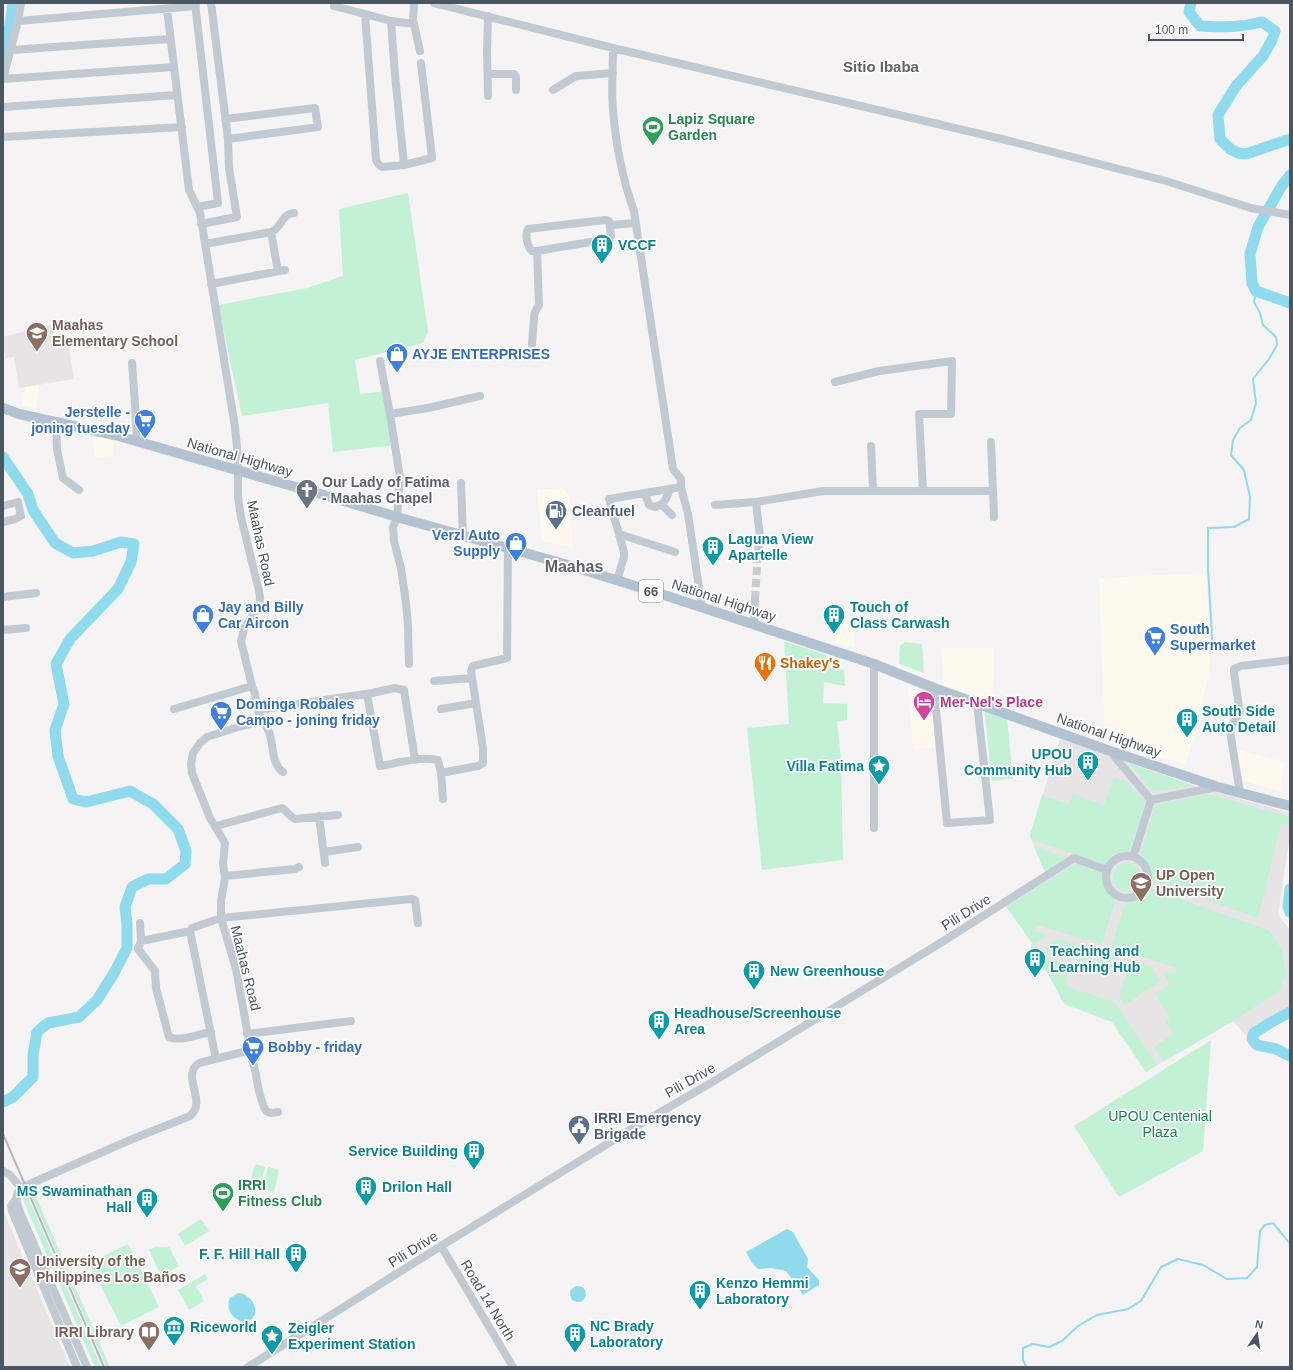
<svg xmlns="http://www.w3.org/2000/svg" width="1293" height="1370" viewBox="0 0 1293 1370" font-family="Arial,sans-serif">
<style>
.commercial{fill:#fdf9ef}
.education{fill:#e6e4e5}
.green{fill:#c3f1d5}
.water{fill:#90daee}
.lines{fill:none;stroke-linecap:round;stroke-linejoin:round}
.stream{stroke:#90daee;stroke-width:2}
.river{stroke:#90daee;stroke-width:11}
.minor-tunnel{stroke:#caccce;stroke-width:8;stroke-dasharray:8 4;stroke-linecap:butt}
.minor{stroke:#c1cad2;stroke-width:8}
.major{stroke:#b3c2d1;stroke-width:10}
.rail{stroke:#b5b8bd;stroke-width:2}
.labels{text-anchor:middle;stroke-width:3.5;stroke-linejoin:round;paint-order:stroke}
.shield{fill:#fff;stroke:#808990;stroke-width:1}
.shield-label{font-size:13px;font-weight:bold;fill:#4a5661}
.leisure-label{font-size:14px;font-weight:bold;fill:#27864d;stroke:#fff;text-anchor:start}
.culture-label{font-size:14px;font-weight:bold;fill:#0d838f;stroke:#fff;text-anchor:start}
.education-label{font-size:14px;font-weight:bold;fill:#785e54;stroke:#fff;text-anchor:start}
.shop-label{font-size:14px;font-weight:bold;fill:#366cbe;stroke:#fff;text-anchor:start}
.street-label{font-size:14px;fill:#4a5661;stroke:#fff}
.worship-label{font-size:14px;font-weight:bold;fill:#5b616d;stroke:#fff;text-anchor:start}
.service-label{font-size:14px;font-weight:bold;fill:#4e5e75;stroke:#fff;text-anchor:start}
.food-label{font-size:14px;font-weight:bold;fill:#c56008;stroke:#fff;text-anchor:start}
.hotel-label{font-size:14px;font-weight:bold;fill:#b23c85;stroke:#fff;text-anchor:start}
.park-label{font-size:14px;fill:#17864f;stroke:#fff}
.neighbourhood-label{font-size:15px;font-weight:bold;fill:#5f6368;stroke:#fff}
.quarter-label{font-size:16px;font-weight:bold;fill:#5f6368;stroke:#fff}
</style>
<rect width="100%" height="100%" fill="#f5f3f3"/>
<path class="commercial" d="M39 385 36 409 21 406 26 387Z
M92 436 113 440V456L95 458Z
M563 488 569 495 573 548 542 541 537 490Z
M1206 573 1210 641 1209 673 1200 712 1186 765 1145 754 1105 740 1099 579 1136 576Z
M840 624H854L855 648 835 643Z
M941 648H994L993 702 944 685Z
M908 687 934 697 939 747 913 749Z
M1235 749 1285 762 1280 791 1244 781Z"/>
<path class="education" d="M52 324 54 338 67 336 74 379 19 388 14 357 5 358 3 337Z
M1060 739 1192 785 1290 813V835L1278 914 1290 930V1007L1246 1036 1233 1021 1146 1072 1112 1022 1064 1004 1046 970 1025 956 1033 944 1001 900 1045 872 1030 836Z
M3 1210 70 1367H3Z"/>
<path class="green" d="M408 193 428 332 423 343 355 360 360 394 387 391 396 445 333 452 328 403 242 416 218 305 307 288 343 276 339 209Z
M784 641 826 655V666L844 670 845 686 824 682 823 703 847 704V720L837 721 841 758 843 860 762 870 747 728 789 724Z
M905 642 922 644 924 673 899 664 900 646Z
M984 707 1007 718 1013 779 992 781Z
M1130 764 1192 785 1153 792Z
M1114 777 1126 782 1145 802 1130 852C1119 852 1111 856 1105 865L1031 839 1030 836 1042 795 1069 805 1073 794 1104 805Z
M1208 794 1290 817V825L1281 823 1258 918 1151 880C1152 870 1148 862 1140 856L1155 805Z
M1034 847 1066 857 1067 858 1045 872Z
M1113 877a14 14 0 1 1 28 0a14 14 0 1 1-28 0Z
M1076 863 1103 872C1102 884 1106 893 1116 898L1102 944 1037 925 1035 931 1048 935 1033 945 1037 954 1040 956 1069 966 1065 986 1114 1002 1157 1065 1146 1072 1112 1022 1064 1004 1046 970 1025 956 1033 944 1006 907Z
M1149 888 1268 930 1274 937 1282 951 1284 960 1285 975 1279 991 1233 1021 1163 1062 1154 1047 1173 1034 1166 1022 1170 1019 1155 994 1170 985 1164 974 1165 971 1175 974 1177 968 1111 947 1126 901 1139 898Z
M1058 939 1082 946 1085 957 1089 962 1064 956 1065 951 1052 948 1051 951 1046 950 1045 948Z
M1092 948 1117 956 1118 957C1108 967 1087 962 1092 948Z
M1131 960 1151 966 1160 981 1125 1005 1119 997Z
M1211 1040 1203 1151 1119 1197 1074 1126Z
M255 1164 265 1167 260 1189 249 1186Z
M268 1167 279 1170 274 1192 263 1189Z
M34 1192 110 1367H106L31 1194Z
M27 1195 101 1367H95L24 1202V1198Z
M201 1219 209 1231 185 1246 178 1234Z
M128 1244 159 1307 121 1326 89 1263Z
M158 1246 161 1247H169L179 1266 168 1273 171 1279 164 1282 149 1250Z
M205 1274 208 1279 196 1286 204 1301 189 1310 178 1290Z"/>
<path class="water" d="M787 1229 793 1232 808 1259 807 1267 819 1280V1285L803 1295 786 1271 771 1268 758 1269 752 1263 746 1252Z
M570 1294a8 8 0 1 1 16 0a8 8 0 1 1-16 0Z
M238 1293C254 1294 264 1317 245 1322 233 1320 225 1310 230 1298Z"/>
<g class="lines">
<path class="stream" d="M1213 652 1208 569V528L1234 527 1249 519 1250 497 1244 470 1231 455 1233 440 1240 428 1251 420 1256 403 1253 379 1269 359 1277 345 1276 337 1263 325 1260 313 1254 302 1256 291
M1026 1367 1023 1360V1348L1033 1344 1049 1347 1062 1341 1078 1326 1097 1315 1128 1309 1141 1301 1161 1267 1178 1259 1203 1265 1227 1279 1247 1278 1257 1267 1260 1231 1265 1225 1273 1223 1283 1235 1290 1244"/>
<path class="river" d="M1191 3 1189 12 1200 26C1224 27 1239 28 1262 22L1275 31 1272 40 1263 56 1236 86 1218 115 1220 139 1230 149 1238 153 1246 154 1287 140H1290
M3 55 8 38 13 3
M1290 175 1281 187 1258 227 1250 254 1252 283 1256 291 1290 303
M3 457 28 494 33 510 55 543 73 553 93 551 121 542 134 544 131 562 118 589 70 639 56 664 64 704 55 730 58 756 73 799 86 802 130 791 153 804 178 829 186 851 185 864 166 879H148L132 887 125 907 127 924V948L114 973 97 1000 79 1017 48 1023 37 1032 33 1055V1077L13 1097 3 1102
M1290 889 1288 906 1290 912
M1290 1012 1270 1023 1254 1033 1252 1039 1257 1045 1276 1049 1290 1056"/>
<path class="minor-tunnel" d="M755 599 758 551"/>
<path class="minor" d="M195 3 218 203 198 207
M414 3 413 20 420 51
M434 3 613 48 1006 140 1166 181 1251 208 1290 215
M334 6 365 14
M18 21 196 6
M391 21 395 75 404 165
M414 24 391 21 365 14 376 160 379 165 382 167 404 165 432 158 421 63
M613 48C613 68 611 89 613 109 615 141 623 181 634 211L673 469 681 479V487L688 514 702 607
M11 50 170 39
M488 74H514L516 77V90
M3 79 173 67
M3 79 18 21 21 3
M553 90 576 76 613 73
M488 96 487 52 488 16
M3 107 177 95
M225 119 315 108 318 127 228 139
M3 137 182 127
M605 220 609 221 611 236 608 239 537 251H532C527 247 525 234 528 229Z
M201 224 237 217 229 168 228 139 211 3
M610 225 636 223
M271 232 278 271
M205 244 271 232C282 228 281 214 294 213
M211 284 285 270
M532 345 534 317 535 312 539 305 537 251
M380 361 390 414 400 478 397 517 393 527 394 541 401 568 406 603 408 626 409 664
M132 363 135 404 137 442
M835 382 879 371 952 361 951 414H919L923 491
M390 414 428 408 480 396
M56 423 57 449 63 478 79 490
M991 442 994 517
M871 446 873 491
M461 483 463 536
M645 493 649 505 655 507C665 504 666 499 670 489
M756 502 760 537 758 551
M662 505 672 515
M715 505 756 502 823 491H993
M3 506 18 502 21 516 15 519 3 522
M619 534 675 552
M617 581 624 557V552L609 499 681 487
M3 597 36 593
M754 623 755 599
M3 630 26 628
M874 664V828
M434 681 472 678
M934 688 947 823 990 820 977 703
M367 694 380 766C398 763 419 756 438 760L441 773 443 799
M174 709 252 686
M441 709 476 703
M258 710 372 693 395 688 404 690 415 760
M262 721C265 724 267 728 269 732 274 745 271 764 283 772
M1110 751 1151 800
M441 773 478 766 483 763V748L471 671 473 666 507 658 508 549
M1240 793 1230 731 1232 725 1240 713 1234 673V669L1241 666 1290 660
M1151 800 1217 787
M319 816 325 863
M216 826 282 808C287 811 289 816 295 819L338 815
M324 852 358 847
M1106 877a21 21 0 1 1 42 0a21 21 0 1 1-42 0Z
M1133 857 1151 800
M225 876 295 869 299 867
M140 923 141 941 138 949 155 971 156 988 169 1037C180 1042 199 1034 211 1032
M141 941 190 931
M247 1034 351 1021
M247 1049C259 1068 255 1092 266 1111L271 1113 278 1112
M215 1054 190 931 192 928 221 918 411 899 415 900 418 923
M3 1171 10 1175 21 1188
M16 1199 11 1206 12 1211 77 1367
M441 1246 513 1367
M87 1367 20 1212C16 1200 13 1193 25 1186L130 1140 190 1116C208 1101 180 1076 199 1063L243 1052 247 1049 249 1041 236 969 221 918V901L225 878 223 863 225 843 210 818 192 773 191 764 193 753 200 743 207 737 238 727 262 721 258 710 255 694 252 686 241 641 244 629 259 606 260 598 259 591 241 517 238 497V458L235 427 200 213 189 190 167 9
M248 1367 441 1246 635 1127 709 1084 942 942 1074 858 1107 870"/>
<path class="major" d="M3 408 19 414 115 435 334 498 397 517 568 565 661 594 874 664 934 688 1110 751 1218 787 1290 806"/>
<path class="rail" d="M3 1134 104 1367"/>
</g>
<defs>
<g id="stadium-pin" transform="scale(1.15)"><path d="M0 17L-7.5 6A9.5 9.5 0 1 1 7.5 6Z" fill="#2e9e5b" stroke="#fff"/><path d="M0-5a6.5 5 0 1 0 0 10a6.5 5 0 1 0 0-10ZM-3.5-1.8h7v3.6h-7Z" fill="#fff"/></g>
<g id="building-pin" transform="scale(1.15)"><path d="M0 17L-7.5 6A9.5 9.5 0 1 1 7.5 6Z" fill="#0f9aa8" stroke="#fff"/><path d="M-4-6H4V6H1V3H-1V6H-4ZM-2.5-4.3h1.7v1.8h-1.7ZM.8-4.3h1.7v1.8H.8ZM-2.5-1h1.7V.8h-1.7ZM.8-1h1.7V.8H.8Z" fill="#fff"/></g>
<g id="school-pin" transform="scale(1.15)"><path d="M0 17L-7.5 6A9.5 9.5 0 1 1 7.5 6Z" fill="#8d6e63" stroke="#fff"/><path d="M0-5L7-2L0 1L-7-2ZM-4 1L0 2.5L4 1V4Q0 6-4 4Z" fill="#fff"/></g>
<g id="shop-pin" transform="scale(1.15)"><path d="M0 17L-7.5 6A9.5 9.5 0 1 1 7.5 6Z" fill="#3f7fe0" stroke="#fff"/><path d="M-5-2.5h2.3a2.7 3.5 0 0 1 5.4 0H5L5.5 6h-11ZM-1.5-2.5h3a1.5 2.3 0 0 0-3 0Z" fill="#fff"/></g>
<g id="supermarket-pin" transform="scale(1.15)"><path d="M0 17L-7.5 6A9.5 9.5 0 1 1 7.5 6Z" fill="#3f7fe0" stroke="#fff"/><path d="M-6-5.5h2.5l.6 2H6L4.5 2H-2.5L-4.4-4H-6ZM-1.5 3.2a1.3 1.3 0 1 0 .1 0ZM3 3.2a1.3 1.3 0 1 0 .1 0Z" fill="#fff"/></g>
<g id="church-pin" transform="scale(1.15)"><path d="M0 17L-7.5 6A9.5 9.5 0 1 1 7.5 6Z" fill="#6b7280" stroke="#fff"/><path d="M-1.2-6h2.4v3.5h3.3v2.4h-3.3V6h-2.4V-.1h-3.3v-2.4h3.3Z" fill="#fff"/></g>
<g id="fuel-pin" transform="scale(1.15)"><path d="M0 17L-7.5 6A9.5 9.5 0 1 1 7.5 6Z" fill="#5c6f8a" stroke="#fff"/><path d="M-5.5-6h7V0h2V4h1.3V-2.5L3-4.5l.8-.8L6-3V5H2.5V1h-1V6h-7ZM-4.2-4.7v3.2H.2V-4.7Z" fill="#fff"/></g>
<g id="restaurant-pin" transform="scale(1.15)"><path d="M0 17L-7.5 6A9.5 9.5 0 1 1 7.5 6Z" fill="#e8710a" stroke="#fff"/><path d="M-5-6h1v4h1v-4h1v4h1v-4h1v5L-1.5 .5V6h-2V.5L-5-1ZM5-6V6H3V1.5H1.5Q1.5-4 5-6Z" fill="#fff"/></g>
<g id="hotel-pin" transform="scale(1.15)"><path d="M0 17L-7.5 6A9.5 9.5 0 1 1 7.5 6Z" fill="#d1479c" stroke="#fff"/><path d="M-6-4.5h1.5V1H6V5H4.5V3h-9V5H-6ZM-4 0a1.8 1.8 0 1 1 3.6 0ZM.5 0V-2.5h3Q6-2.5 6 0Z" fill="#fff"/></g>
<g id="sight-pin" transform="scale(1.15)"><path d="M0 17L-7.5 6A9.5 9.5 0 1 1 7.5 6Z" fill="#0f9aa8" stroke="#fff"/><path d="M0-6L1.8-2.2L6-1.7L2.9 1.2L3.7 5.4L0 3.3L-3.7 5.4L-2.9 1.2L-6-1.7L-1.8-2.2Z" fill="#fff"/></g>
<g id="university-pin" transform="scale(1.15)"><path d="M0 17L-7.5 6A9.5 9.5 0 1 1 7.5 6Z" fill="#8d6e63" stroke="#fff"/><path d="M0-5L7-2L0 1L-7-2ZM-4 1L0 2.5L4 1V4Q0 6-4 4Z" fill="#fff"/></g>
<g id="civic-pin" transform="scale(1.15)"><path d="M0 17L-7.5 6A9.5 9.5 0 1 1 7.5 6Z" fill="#5c6f8a" stroke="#fff"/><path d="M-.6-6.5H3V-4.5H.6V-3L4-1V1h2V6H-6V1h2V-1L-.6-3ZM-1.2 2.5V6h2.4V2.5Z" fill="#fff"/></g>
<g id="museum-pin" transform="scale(1.15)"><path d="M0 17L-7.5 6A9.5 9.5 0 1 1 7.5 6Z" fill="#0f9aa8" stroke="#fff"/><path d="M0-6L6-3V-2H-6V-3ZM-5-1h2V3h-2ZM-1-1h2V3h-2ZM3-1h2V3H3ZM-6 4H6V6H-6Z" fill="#fff"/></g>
<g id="library-pin" transform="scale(1.15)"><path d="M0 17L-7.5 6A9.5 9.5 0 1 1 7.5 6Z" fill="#8d6e63" stroke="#fff"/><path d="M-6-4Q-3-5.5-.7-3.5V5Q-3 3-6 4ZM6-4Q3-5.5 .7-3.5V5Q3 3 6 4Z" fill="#fff"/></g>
</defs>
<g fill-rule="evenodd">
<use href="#stadium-pin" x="653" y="127"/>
<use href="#building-pin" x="602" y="245"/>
<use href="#school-pin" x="37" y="333"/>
<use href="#shop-pin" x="397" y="354"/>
<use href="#supermarket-pin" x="145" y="420"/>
<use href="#church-pin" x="307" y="490"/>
<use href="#fuel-pin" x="556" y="511"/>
<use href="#shop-pin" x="516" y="543"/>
<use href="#building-pin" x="713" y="547"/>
<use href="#shop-pin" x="203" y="615"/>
<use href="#building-pin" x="834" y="615"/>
<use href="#supermarket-pin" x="1155" y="637"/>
<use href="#restaurant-pin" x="765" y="663"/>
<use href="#hotel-pin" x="924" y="702"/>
<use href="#supermarket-pin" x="221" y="712"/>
<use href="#building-pin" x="1187" y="719"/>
<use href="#building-pin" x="1088" y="762"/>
<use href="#sight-pin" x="879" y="766"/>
<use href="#university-pin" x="1141" y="883"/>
<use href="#building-pin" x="1035" y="959"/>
<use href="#building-pin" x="754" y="971"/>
<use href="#building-pin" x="659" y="1021"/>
<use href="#supermarket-pin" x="253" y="1047"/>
<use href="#civic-pin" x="579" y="1126"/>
<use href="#building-pin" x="474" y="1151"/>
<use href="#building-pin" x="366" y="1187"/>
<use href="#stadium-pin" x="223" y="1193"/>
<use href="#building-pin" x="147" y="1199"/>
<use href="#building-pin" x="296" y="1254"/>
<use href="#university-pin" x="20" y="1269"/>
<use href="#building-pin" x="700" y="1291"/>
<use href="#museum-pin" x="174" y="1327"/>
<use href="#library-pin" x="149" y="1332"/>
<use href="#building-pin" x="575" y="1334"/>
<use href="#sight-pin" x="272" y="1336"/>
</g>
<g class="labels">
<rect class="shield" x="639" y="580" width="24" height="22" rx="3"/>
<g class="shield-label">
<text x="651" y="596">66</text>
</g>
<g class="leisure-label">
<text x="668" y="124">Lapiz Square<tspan x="668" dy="16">Garden</tspan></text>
<text x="238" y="1190">IRRI<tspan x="238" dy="16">Fitness Club</tspan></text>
</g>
<g class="culture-label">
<text x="618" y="250">VCCF</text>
<text x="728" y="544">Laguna View<tspan x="728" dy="16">Apartelle</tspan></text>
<text x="850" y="612">Touch of<tspan x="850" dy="16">Class Carwash</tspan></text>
<text x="1202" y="716">South Side<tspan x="1202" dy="16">Auto Detail</tspan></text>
<text x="1072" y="759" text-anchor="end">UPOU<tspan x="1072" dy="16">Community Hub</tspan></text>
<text x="864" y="771" text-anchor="end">Villa Fatima</text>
<text x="1050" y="956">Teaching and<tspan x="1050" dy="16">Learning Hub</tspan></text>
<text x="770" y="976">New Greenhouse</text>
<text x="674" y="1018">Headhouse/Screenhouse<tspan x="674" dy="16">Area</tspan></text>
<text x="458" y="1156" text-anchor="end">Service Building</text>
<text x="382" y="1192">Drilon Hall</text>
<text x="132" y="1196" text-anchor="end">MS Swaminathan<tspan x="132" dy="16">Hall</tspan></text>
<text x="280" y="1259" text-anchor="end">F. F. Hill Hall</text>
<text x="716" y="1288">Kenzo Hemmi<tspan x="716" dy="16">Laboratory</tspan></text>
<text x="590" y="1331">NC Brady<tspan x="590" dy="16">Laboratory</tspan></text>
<text x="190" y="1332">Riceworld</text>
<text x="288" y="1333">Zeigler<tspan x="288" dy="16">Experiment Station</tspan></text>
</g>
<g class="education-label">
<text x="52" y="330">Maahas<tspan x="52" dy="16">Elementary School</tspan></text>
<text x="1156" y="880">UP Open<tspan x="1156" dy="16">University</tspan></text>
<text x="36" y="1266">University of the<tspan x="36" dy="16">Philippines Los Baños</tspan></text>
<text x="134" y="1337" text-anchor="end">IRRI Library</text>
</g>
<g class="shop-label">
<text x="412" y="359">AYJE ENTERPRISES</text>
<text x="130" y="417" text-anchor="end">Jerstelle -<tspan x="130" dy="16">joning tuesday</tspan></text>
<text x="500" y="540" text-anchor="end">Verzl Auto<tspan x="500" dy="16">Supply</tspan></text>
<text x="218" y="612">Jay and Billy<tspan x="218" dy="16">Car Aircon</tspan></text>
<text x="1170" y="634">South<tspan x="1170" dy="16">Supermarket</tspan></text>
<text x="236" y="709">Dominga Robales<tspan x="236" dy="16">Campo - joning friday</tspan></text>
<text x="268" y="1052">Bobby - friday</text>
</g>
<g class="street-label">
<text transform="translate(240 457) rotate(16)" y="5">National Highway</text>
<text transform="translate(261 543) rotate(78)" y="5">Maahas Road</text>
<text transform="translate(724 600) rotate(18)" y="5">National Highway</text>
<text transform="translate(1109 735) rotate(19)" y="5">National Highway</text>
<text transform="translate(966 912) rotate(-32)" y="5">Pili Drive</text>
<text transform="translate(246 968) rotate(76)" y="5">Maahas Road</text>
<text transform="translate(690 1080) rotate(-30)" y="5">Pili Drive</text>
<text transform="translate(413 1249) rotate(-32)" y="5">Pili Drive</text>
<text transform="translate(488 1300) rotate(59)" y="5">Road 14 North</text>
</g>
<g class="worship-label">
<text x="322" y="487">Our Lady of Fatima<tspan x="322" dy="16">- Maahas Chapel</tspan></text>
</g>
<g class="service-label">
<text x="572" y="516">Cleanfuel</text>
<text x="594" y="1123">IRRI Emergency<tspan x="594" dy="16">Brigade</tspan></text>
</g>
<g class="food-label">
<text x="780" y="668">Shakey's</text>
</g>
<g class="hotel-label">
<text x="940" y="707">Mer-Nel's Place</text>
</g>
<g class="park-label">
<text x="1160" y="1121">UPOU Centenial<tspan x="1160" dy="16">Plaza</tspan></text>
</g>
<g class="neighbourhood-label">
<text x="881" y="72">Sitio Ibaba</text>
</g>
<g class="quarter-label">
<text x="574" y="572">Maahas</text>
</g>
</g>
<rect width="1293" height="1370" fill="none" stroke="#4a5661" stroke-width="8"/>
<g transform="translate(1257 1334) rotate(13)" stroke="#ffffff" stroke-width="3" paint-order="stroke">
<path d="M0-3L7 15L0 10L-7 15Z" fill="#4a5661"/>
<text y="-6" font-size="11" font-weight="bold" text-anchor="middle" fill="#4a5661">N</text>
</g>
<path d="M1149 34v6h94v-6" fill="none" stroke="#4a5661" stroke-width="2"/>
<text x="1155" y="34" font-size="12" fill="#4a5661" stroke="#ffffff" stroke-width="3" paint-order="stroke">100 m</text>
</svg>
